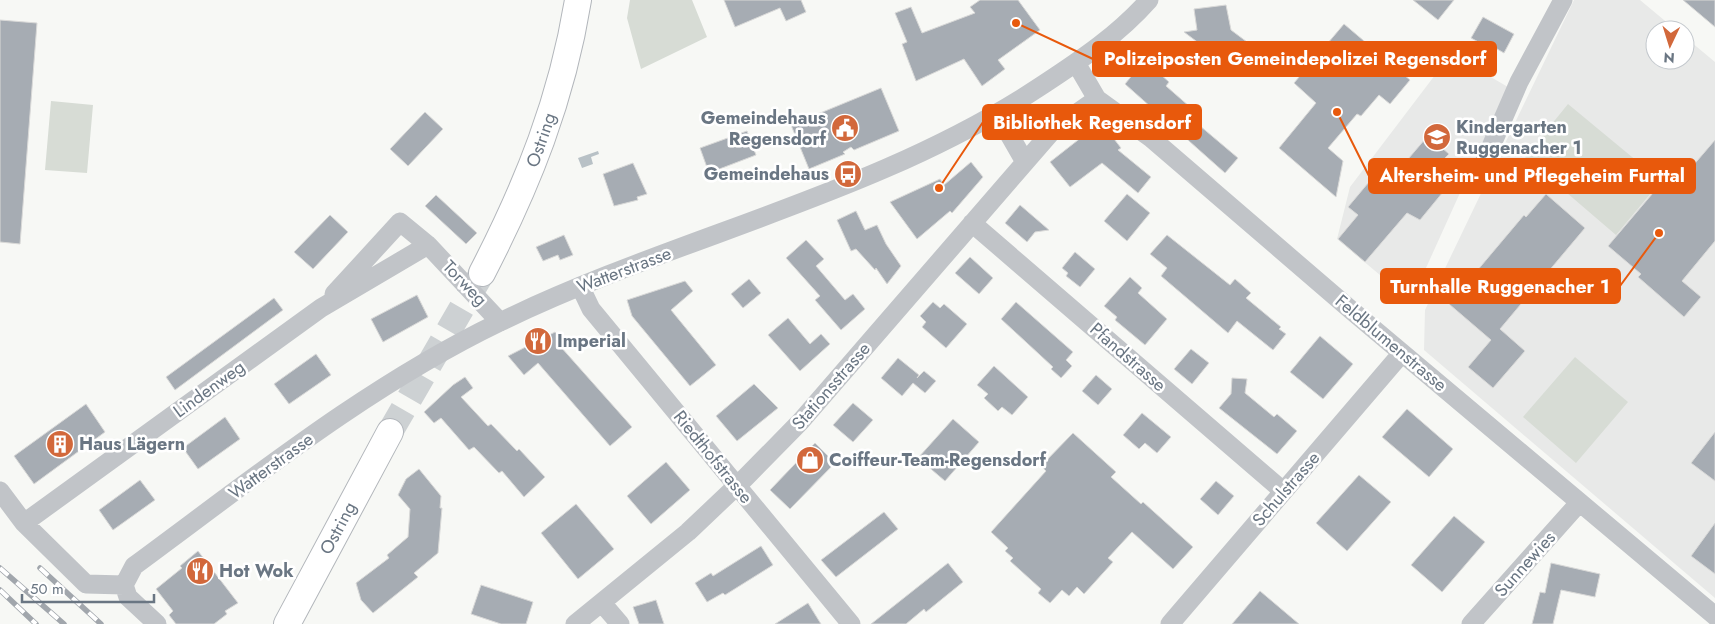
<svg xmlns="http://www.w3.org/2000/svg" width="1715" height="624" viewBox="0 0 1715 624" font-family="Jost,sans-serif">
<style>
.built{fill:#e8e9e8}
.green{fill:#d7dcd5}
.water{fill:#b8c1c6}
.building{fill:#a6acb3;stroke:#d9d9d8}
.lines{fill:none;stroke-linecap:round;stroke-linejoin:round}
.secondary-tunnel{stroke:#cdd1d3;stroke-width:26;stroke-dasharray:26 13;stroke-linecap:butt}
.secondary-casing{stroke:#b2b6bb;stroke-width:28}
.minor{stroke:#c1c4c8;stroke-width:19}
.secondary{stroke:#fff;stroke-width:26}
.rail-casing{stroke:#a1a6ac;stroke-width:5.5}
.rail{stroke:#fff;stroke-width:4;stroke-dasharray:11;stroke-linecap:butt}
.labels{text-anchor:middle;stroke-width:5;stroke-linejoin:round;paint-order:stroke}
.poi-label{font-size:18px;font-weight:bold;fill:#6a7683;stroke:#fff;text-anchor:start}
.street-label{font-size:18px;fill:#6a7683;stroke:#fff}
.leader{fill:none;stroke:#e8590c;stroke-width:2}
.callout-dot{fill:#e8590c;stroke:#fff;stroke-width:2}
.callout{fill:#e8590c;stroke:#e8590c;stroke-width:2}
.callout-label{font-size:19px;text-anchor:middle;font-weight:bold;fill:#fff}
</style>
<rect width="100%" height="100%" fill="#f7f8f5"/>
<path class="built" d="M1574 0H1640L1676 30H1655V60H1685V37L1715 62V598L1424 350 1425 310Z
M1451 54 1508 87 1411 301 1337 239 1350 187Z"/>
<path class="green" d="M630 0H692L707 37 641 69 627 18Z
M51 101 93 105 87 173 45 170Z
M1568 104 1661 181 1616 235 1525 157Z
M1575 357 1628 402 1576 463 1523 417Z"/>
<path class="water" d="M598 151 599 154 591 157 593 164 582 168 578 158Z"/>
<path class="building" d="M724 0H801L806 12 786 21 780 8 735 27Z
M980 0H1018L1040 30 998 60 1005 69 982 86 964 59 916 81 902 44 907 42 895 13 911 7 922 33 975 13 970 7Z
M1413 0H1454L1438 20Z
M1683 0H1715V27Z
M1226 5 1231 30 1251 45 1242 57 1245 59 1236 71 1184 32 1197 30 1194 9Z
M1483 17 1514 34 1504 53 1485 42 1484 45 1471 38Z
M0 20 37 23 20 244 0 242Z
M1344 24 1410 80 1390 104 1379 95 1361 116 1357 114 1328 148 1343 161 1336 197 1279 148 1316 103 1294 83Z
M1143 62 1149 67 1150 65 1169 82 1166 86 1198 114 1193 120 1238 158 1225 173 1125 84Z
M881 88 899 131 854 150 851 147 843 152 845 154 809 169 791 125Z
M425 112 443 129 408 166 390 149Z
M1101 122 1121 148 1118 150 1151 177 1138 193 1102 163 1070 187 1050 162Z
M747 131 756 155 709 173 700 148Z
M1426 138 1431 142 1433 140 1449 154 1441 162 1457 175 1420 220 1407 213 1365 262 1338 239 1358 215 1348 207 1374 176 1385 186Z
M1715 140V241L1682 281 1701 297 1684 317 1638 277 1641 274 1608 246 1675 167 1685 175Z
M971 162 983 177 952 213 950 211 917 239 890 202 940 179 944 185Z
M633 163 647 194 637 197 638 200 614 206 603 174Z
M1127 194 1150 213 1127 241 1104 221Z
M1546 194 1585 228 1500 329 1525 351 1493 388 1468 367 1491 340 1449 304 1524 215 1526 217Z
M436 195 477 233 466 244 425 206Z
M1020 205 1049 230 1035 232 1027 242 1005 223Z
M856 211 865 230 877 225 886 244 901 266 887 284 876 268 875 270 856 249 851 251 837 220Z
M330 215 348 232 313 269 294 252Z
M564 235 573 255 560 260 558 255 543 261 536 247Z
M1167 235 1230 285 1235 279 1251 293 1246 298 1281 327 1279 329 1286 334 1273 350 1237 321 1228 333 1161 276 1167 268 1150 254Z
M806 240 824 259 816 266 845 300 853 294 865 309 841 330 815 300 820 296 786 258Z
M1075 252 1095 269 1080 287 1066 276 1068 273 1062 268Z
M970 257 993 278 979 294 955 273Z
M1130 277 1142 288 1138 293 1167 319 1145 345 1115 320 1117 317 1104 306Z
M749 279 761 293 743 308 731 294Z
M685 281 693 291 671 310 716 365 690 386 632 316 627 300Z
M417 295 428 317 383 342 371 319Z
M274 298 283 310 175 390 166 377Z
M933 302 940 308 944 304 967 324 946 348 922 327 926 322 920 316Z
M1016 302 1073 352 1066 360 1072 366 1061 378 1051 369 1053 367 1001 319Z
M788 318 810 344 821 334 830 344 800 371 768 335Z
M555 332 564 342 560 346 632 427 610 446 538 363 524 375 508 356Z
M1320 336 1353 364 1323 399 1290 372Z
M1191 349 1209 363 1192 384 1174 369Z
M316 354 331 375 289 404 274 384Z
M898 358 919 375 917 378 924 371 936 381 925 393 913 383 902 396 881 378Z
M994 366 1028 397 1012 415 1002 407 998 411 984 398 988 394 977 385Z
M1096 375 1112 389 1098 405 1082 391Z
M465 377 473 388 461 397 488 426 491 424 517 451 519 449 545 477 524 497 502 471 499 473 474 447 469 450 441 418 434 423 424 412 453 385Z
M1232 378 1247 379 1245 393 1274 417 1277 414 1297 431 1277 454 1219 408 1231 394Z
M754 384 778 408 737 441 716 416Z
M853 403 873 420 853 442 833 425Z
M86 404 105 432 34 484 14 456Z
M1407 409 1453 449 1429 477 1382 437Z
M1142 413 1171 437 1157 453 1145 443 1139 449 1123 435Z
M225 417 240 439 198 469 183 448Z
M953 419 979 442 945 481 918 458Z
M1715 432V481L1691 463Z
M1073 433 1116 472 1111 477 1141 504 1143 502 1193 547 1173 569 1132 532 1108 558 1113 562 1084 594 1077 587 1069 596 1062 590 1050 603 1038 593 1041 589 1010 561 1013 558 1005 551 1008 548 991 532 1046 471 1041 466Z
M815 443 835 463 790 509 770 490Z
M666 462 690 490 651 524 627 496Z
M419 469 441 496 440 508H442L438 553 414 573 418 577 373 613 361 600 356 583 389 558 387 555 408 537 410 509 398 495 406 479Z
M1359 475 1391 502 1347 551 1316 523Z
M140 480 155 500 113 530 99 510Z
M1216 481 1234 496 1218 515 1200 499Z
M576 504 614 549 578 579 541 533Z
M884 512 898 529 836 577 821 560Z
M1454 516 1485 542 1442 592 1411 565Z
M1715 523V574L1691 556Z
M761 546 773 565 725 595 723 593 707 602 695 583 711 573 713 576Z
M198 551 238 603 225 611 227 614 214 624H176L169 615 173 611 156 589 182 568 180 566Z
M948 563 963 582 926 612 924 609 906 624H871Z
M1551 563 1600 574 1595 597 1561 590 1553 624H1532L1540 592 1545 593Z
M481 585 533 602 526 624H501L471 614Z
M1260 591 1299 624H1232Z
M656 600 664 624H639L633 607Z
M808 603 821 624H775Z"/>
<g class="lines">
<path class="secondary-tunnel" d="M390 432 482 273"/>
<g class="secondary-casing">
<path id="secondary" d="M482 273C528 184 562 99 578 0
M287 624 390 432"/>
</g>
<path class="minor" d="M1076 63 1097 99 1151 138 1351 310 1715 616
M998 115 1025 162
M1483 165 1519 82 1563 0
M972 223 1283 491
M580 286 591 309 851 624
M334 294 400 222 428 245 500 322
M0 491 24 523 86 584 124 585
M24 523 321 308 428 245
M124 585 134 566C251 480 369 385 500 322 679 235 877 195 1044 84 1082 59 1119 34 1149 0
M124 585 128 597 157 624
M602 603 620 624
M575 624 688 532 745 478 801 421 1054 129 1097 99
M1170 624 1402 353
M1471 624 1579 503"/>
<use href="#secondary" class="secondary"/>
<g class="rail-casing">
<path id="rail" d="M0 568 64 624
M40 568 101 624
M0 590 36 624"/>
</g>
<use href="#rail" class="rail"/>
</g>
<defs>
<g id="civic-disc" transform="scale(1.4375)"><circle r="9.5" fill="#d2683b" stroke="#fff"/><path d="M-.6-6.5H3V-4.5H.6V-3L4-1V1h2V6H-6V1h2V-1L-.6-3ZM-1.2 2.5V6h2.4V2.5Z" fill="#fff"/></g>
<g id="school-disc" transform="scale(1.4375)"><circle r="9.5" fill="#d2683b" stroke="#fff"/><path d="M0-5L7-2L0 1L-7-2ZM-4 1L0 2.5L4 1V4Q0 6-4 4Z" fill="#fff"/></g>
<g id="bus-disc" transform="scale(1.4375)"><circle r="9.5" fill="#d2683b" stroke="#fff"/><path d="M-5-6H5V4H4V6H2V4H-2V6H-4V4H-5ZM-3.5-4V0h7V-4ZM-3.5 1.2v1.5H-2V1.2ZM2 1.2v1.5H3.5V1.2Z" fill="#fff"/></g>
<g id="restaurant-disc" transform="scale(1.4375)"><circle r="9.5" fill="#d2683b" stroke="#fff"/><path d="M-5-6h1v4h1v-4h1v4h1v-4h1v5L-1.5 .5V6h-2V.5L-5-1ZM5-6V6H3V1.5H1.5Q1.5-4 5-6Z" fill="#fff"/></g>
<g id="building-disc" transform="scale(1.4375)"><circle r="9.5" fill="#d2683b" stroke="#fff"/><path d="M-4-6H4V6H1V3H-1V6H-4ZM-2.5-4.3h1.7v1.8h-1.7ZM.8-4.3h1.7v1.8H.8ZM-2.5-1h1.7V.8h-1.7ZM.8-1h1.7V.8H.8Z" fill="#fff"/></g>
<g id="shop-disc" transform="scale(1.4375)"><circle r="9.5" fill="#d2683b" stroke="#fff"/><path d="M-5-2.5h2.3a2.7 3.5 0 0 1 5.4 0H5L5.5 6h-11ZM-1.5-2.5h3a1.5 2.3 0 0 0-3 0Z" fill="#fff"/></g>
</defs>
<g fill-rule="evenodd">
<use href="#civic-disc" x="845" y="128"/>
<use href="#school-disc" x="1437" y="137"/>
<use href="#bus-disc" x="848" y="174"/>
<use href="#restaurant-disc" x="538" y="341"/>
<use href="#building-disc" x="60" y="444"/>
<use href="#shop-disc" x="810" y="460"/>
<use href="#restaurant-disc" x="200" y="571"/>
</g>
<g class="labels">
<g class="poi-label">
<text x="826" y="124" text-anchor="end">Gemeindehaus<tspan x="826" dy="21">Regensdorf</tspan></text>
<text x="1456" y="133">Kindergarten<tspan x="1456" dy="21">Ruggenacher 1</tspan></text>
<text x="829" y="180" text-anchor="end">Gemeindehaus</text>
<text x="557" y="347">Imperial</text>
<text x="79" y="450">Haus Lägern</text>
<text x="829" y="466">Coiffeur-Team-Regensdorf</text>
<text x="219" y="577">Hot Wok</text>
</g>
<g class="street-label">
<text transform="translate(541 140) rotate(-71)" y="6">Ostring</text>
<text transform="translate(624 270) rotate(-21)" y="6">Watterstrasse</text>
<text transform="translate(465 283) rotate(46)" y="6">Torweg</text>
<text transform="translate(1391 343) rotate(40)" y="6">Feldblumenstrasse</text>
<text transform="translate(1128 357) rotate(41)" y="6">Pfandstrasse</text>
<text transform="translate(831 386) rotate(-49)" y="6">Stationsstrasse</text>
<text transform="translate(209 389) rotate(-36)" y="6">Lindenweg</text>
<text transform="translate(713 457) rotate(51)" y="6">Riedthofstrasse</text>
<text transform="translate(271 466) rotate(-36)" y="6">Watterstrasse</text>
<text transform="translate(1286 489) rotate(-49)" y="6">Schulstrasse</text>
<text transform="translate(338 528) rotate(-62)" y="6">Ostring</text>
<text transform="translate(1525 564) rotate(-48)" y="6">Sunnewies</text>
</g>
</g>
<path class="leader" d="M1016 23L1093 59M939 188L983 122M1337 112L1369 176M1659 233L1620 286"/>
<g class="callout-dot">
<circle cx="1016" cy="23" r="5"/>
<circle cx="939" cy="188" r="5"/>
<circle cx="1337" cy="112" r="5"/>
<circle cx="1659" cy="233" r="5"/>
</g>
<g class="callout">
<rect x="1093" y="42" width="403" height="34" rx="5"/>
<rect x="983" y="105" width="218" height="34" rx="5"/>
<rect x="1369" y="159" width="326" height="34" rx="5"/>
<rect x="1381" y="269" width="239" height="34" rx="5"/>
</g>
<g class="callout-label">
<text x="1295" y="65">Polizeiposten Gemeindepolizei Regensdorf</text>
<text x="1092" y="129">Bibliothek Regensdorf</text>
<text x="1532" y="182">Altersheim- und Pflegeheim Furttal</text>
<text x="1500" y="293">Turnhalle Ruggenacher 1</text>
</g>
<g transform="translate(1670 45) rotate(184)"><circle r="24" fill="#ffffff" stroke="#c3c8cd"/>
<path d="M0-4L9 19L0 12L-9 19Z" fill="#d2683b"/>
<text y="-8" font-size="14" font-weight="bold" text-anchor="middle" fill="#6a7683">N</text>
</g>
<path d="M22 594v8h132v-8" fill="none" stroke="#6a7683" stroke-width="2.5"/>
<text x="30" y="594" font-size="15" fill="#6a7683" stroke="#ffffff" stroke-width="4" paint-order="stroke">50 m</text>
</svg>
